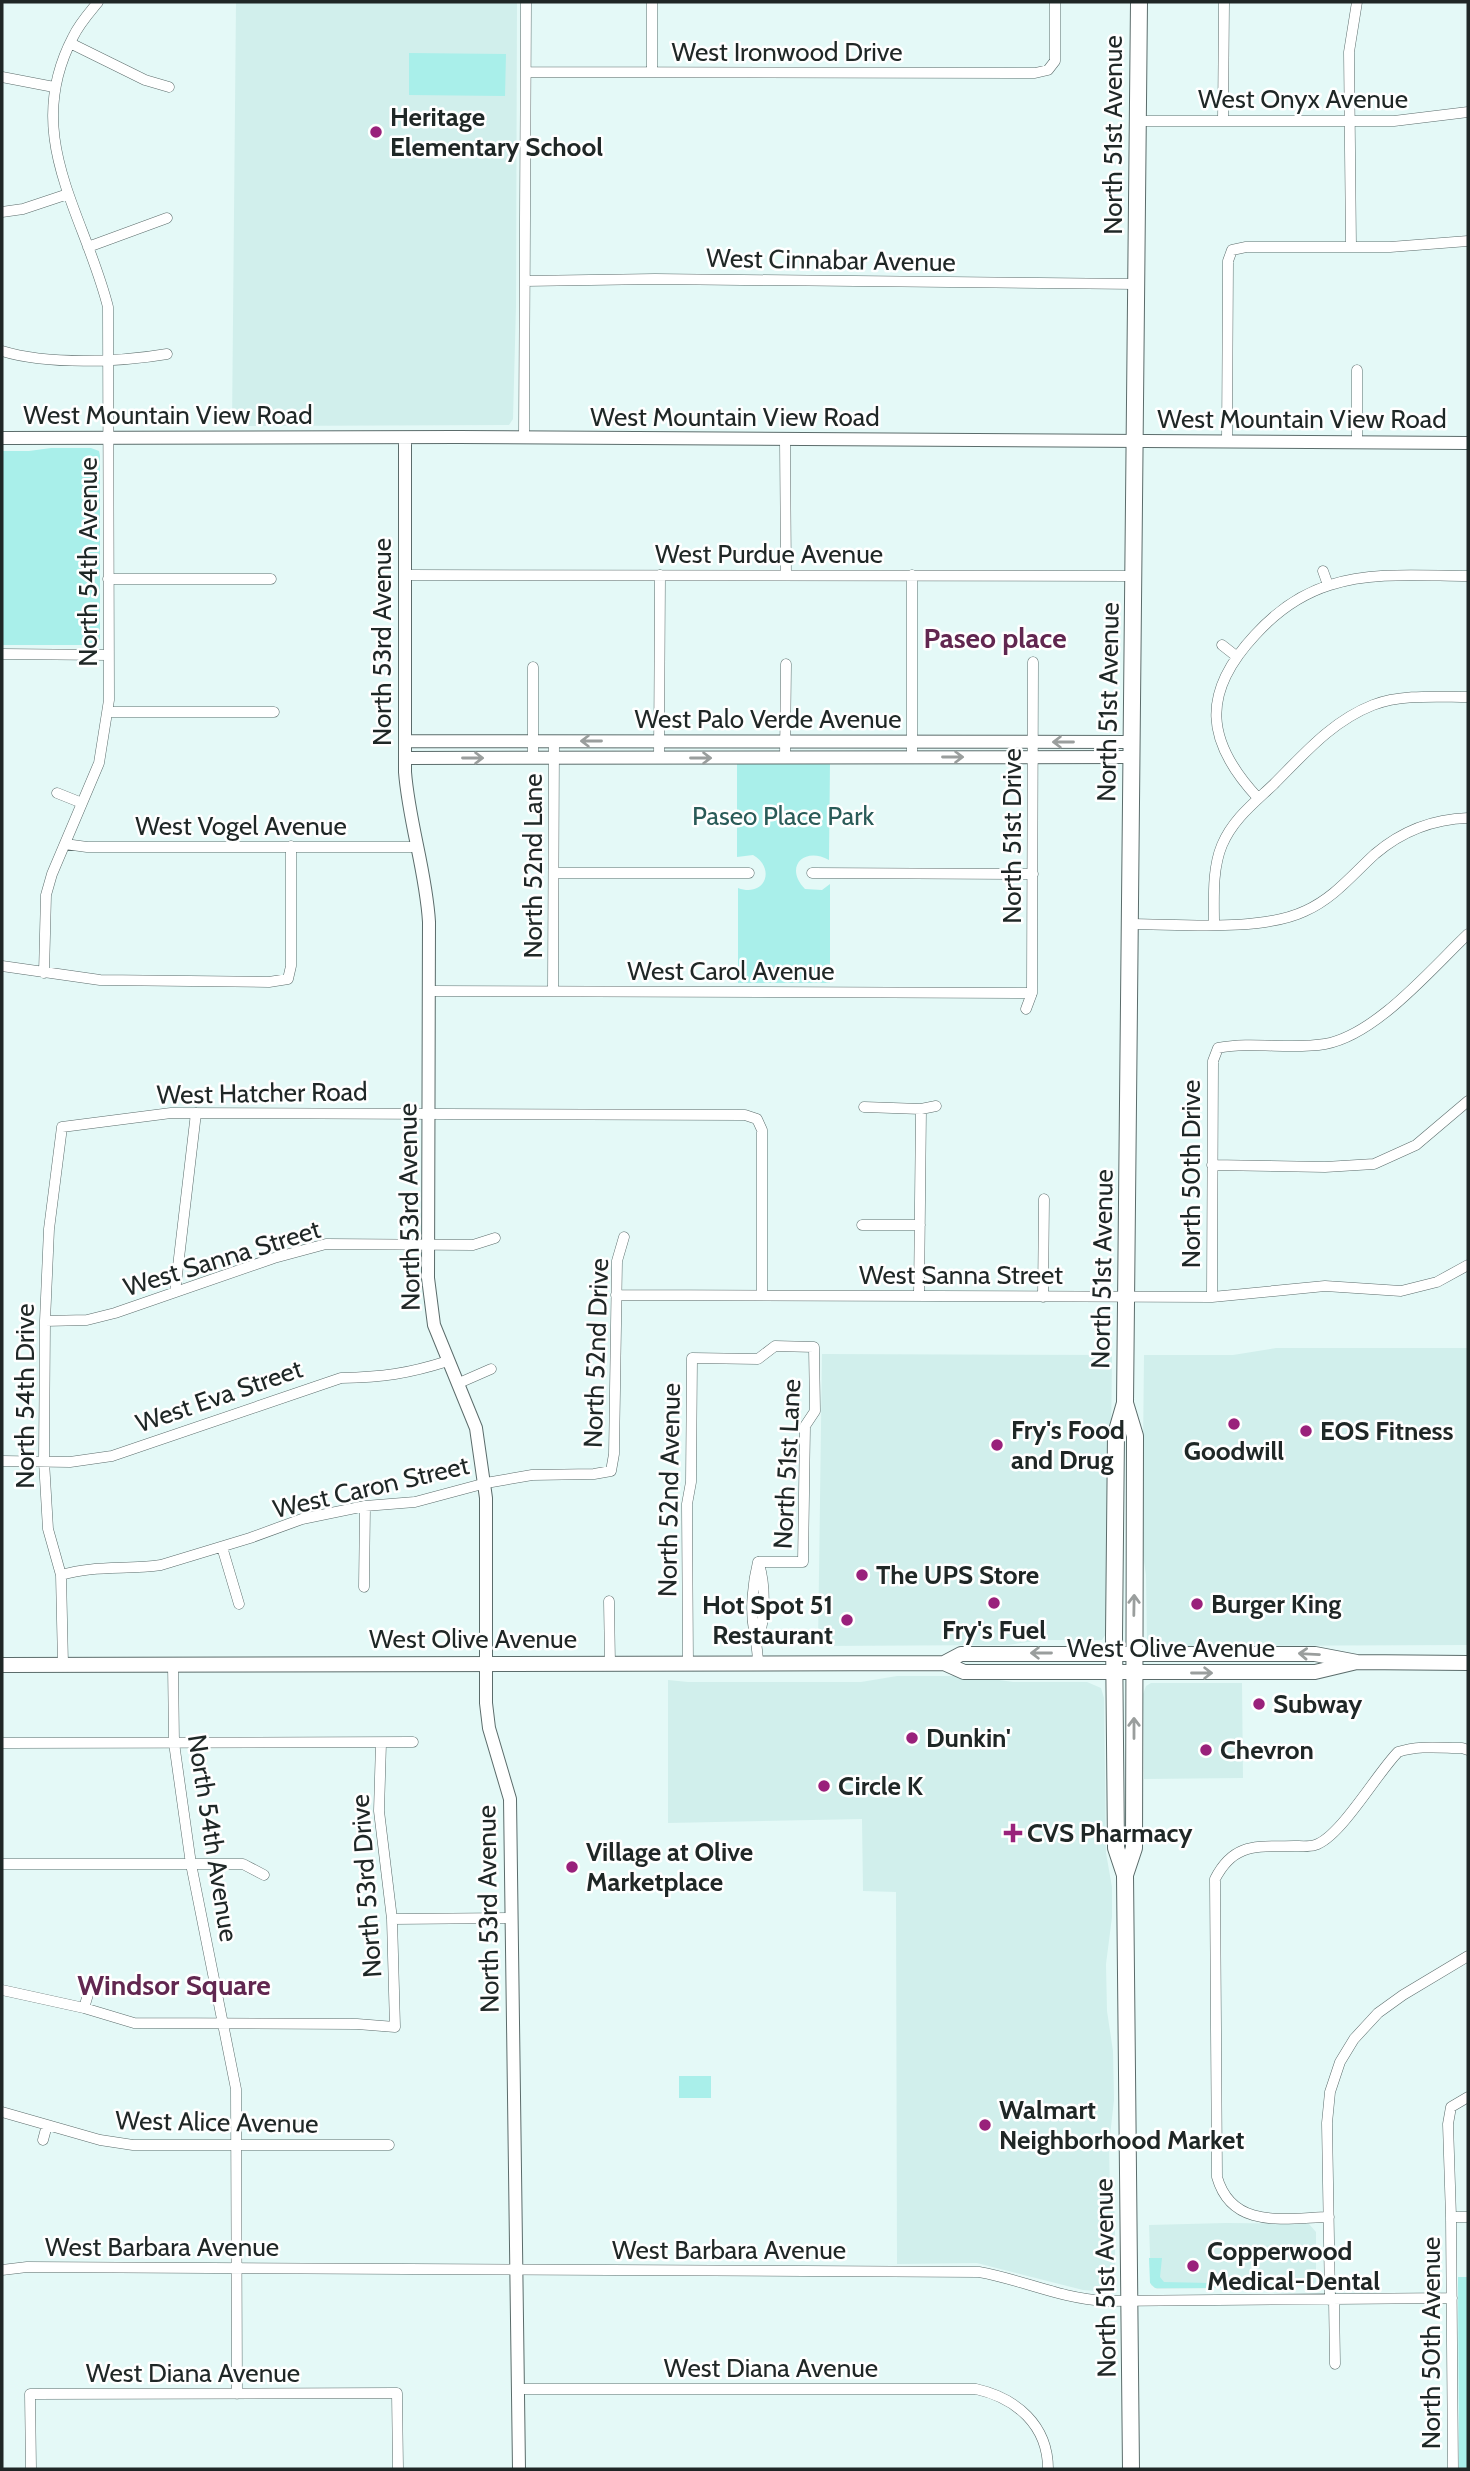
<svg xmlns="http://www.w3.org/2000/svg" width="1470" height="2471" viewBox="0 0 1470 2471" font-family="Cabin,sans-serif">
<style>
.built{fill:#d1efec}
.green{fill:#a9efea}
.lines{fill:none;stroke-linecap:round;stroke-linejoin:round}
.minor-casing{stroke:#5b6c6b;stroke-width:11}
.tertiary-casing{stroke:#5b6c6b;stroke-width:14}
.secondary-casing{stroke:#5b6c6b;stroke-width:16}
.primary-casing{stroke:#5b6c6b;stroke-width:18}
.minor{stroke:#fff;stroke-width:10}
.tertiary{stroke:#fff;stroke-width:12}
.secondary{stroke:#fff;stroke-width:14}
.primary{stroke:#fff;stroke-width:16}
.oneway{stroke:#9a9e9d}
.poi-dot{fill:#99217b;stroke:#fff;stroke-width:2.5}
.labels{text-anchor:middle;stroke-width:5;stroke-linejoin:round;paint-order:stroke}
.street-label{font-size:26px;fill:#1f2726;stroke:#fff}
.poi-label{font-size:26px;font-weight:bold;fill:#1f2726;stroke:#fff;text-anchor:start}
.park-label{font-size:26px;fill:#2a5b58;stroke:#fff}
.neighbourhood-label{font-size:28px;font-weight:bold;fill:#612750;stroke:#fff}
</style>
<rect width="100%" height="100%" fill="#e4f9f7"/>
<path class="built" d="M236 2H517L516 306 513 419 509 425 232 426Z
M1276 1348H1468V1645L1157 1646 1147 1643 1146 1575 1142 1548 1144 1355H1233Z
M822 1354 1112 1355 1109 1629 1102 1640H1041L1008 1645 818 1646Z
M897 1676H972L1013 1682H1087L1101 1688 1104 1698 1106 1853 1112 1887V1917L1106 1964 1107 2011 1113 2051 1114 2100 1109 2145 1110 2195 1115 2214V2281L1114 2288 1110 2292 1083 2290 977 2263 897 2264 896 1892 863 1891 862 1819 668 1823V1680L688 1682H861Z
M1151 1683H1242L1243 1778 1144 1779 1143 1694 1146 1686Z
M1226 2223 1309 2224 1316 2232V2282L1310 2286 1254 2287 1252 2285H1233L1230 2288 1157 2289 1151 2285 1149 2225Z"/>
<path class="green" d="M409 53 506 54 505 96 409 95Z
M51 448H91L99 451 100 456V639L96 645H2V451H29Z
M737 762H830L829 860C803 846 784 868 805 889L822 890 830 884V983H738V888C764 898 777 869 753 855L737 857Z
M679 2076H711V2098H679Z
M1149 2258H1162L1160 2277 1164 2282 1210 2283 1220 2280 1224 2285 1222 2288H1155L1150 2283Z
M1458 2277H1468V2469H1459Z"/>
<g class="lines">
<g class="minor-casing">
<path id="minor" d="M652 2V72
M70 43 145 80 169 87
M526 72 1035 73 1048 70 1055 61V2
M2 77 54 87
M1138 121H1394L1468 112
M1223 121 1224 2
M2 212 23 209 68 194
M88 247 167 218
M1351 247 1349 52 1357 2
M525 281 655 279 1136 284
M2 351C47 365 120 362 167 354
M524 438 526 2
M785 440 786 575
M1227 441 1228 261 1232 250 1246 247H1390L1468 241
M1357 441V370
M1323 571 1328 585
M405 575 1133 576
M108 579H271
M1222 645 1236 656
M2 654 108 655
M533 667V758
M108 712H274
M912 757V575
M659 758 660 575
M785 758 786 664
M57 793 82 803
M1258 798C1205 741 1201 693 1255 635 1275 613 1301 594 1330 585 1374 571 1423 576 1468 576
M65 844 87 847H417
M554 873H749
M812 873 1033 874
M1130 924C1180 924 1261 932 1305 911 1334 898 1352 875 1375 854 1402 831 1434 819 1468 818
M1214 924C1214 898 1212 869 1222 845 1233 819 1254 803 1274 784 1304 754 1332 721 1373 705 1402 694 1438 697 1468 697
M2 966 100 980 269 982 288 979 291 966V846
M44 973 46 895 52 874 99 763 109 700 108 307C84 212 21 136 73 37 79 24 89 13 98 2
M429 991 1032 993
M553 991 554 741
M1026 1009 1032 993 1033 662
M864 1107 921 1109 936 1106
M1212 1165 1325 1167 1374 1164 1416 1145 1468 1101
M862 1225H920
M175 1292 196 1113
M616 1295 1212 1297 1325 1286 1401 1291 1437 1282 1468 1265
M919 1295 921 1109
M1043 1297 1044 1199
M1212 1297 1213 1061 1218 1048C1253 1041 1290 1050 1325 1044 1376 1035 1431 969 1468 934
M45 1321 87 1320 115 1313 274 1258 326 1244 473 1245 495 1238
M459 1383 491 1369
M2 1461 70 1462 112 1456 341 1378C383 1377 407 1374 448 1361
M222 1547 239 1604
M758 1562C753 1582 750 1610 754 1630 756 1642 758 1652 758 1664
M61 1575C95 1565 126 1570 161 1565L250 1538 302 1519 365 1506 415 1502 486 1483 532 1475 594 1474 611 1471 614 1454 617 1261 624 1237
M364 1587 365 1506
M609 1601 610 1664
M758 1642C765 1619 766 1587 759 1564
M63 1664 61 1575 48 1529 44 1461 45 1321 49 1229 62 1127 171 1113 745 1115 757 1119 762 1130V1294
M173 1664 174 1743 191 1864 236 2089 237 2394
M688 1664 687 1504 691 1482 692 1358 758 1359 775 1346 814 1347 815 1411 805 1426 803 1562H758
M2 1743 413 1742
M2 1864H243L264 1875
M392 1919 512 1918
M2 1990 84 2008 134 2023 357 2024 395 2027 392 1919 379 1811 381 1743
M84 2008 89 1991
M2 2112 100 2140 133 2145H389
M43 2140 47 2125
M1329 2217C1285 2218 1232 2230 1217 2177L1215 1879C1234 1842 1257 1847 1294 1846 1300 1846 1309 1847 1315 1845 1340 1838 1377 1773 1398 1752 1419 1745 1441 1748 1462 1748L1468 1750
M1451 2217H1468
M2 2270 27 2267 979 2272C1024 2280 1058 2298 1106 2301L1452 2298
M1330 2300 1327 2123 1330 2092 1340 2062 1354 2039 1378 2013 1403 1995 1468 1956
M1334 2300 1335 2364
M519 2389H976C1016 2398 1048 2425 1048 2469
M31 2469 30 2394 397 2393 398 2469
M1453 2469 1451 2217 1448 2124 1451 2107 1468 2097"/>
</g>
<g class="tertiary-casing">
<path id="tertiary" d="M2 438 458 437 1468 443
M405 438V772C409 823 426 871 429 922L428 1278 434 1325 476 1428 486 1498V1703L489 1728 510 1799 519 2469
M405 741 1132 742
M405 758 1132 757"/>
</g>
<g class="secondary-casing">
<path id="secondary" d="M944 1663 961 1654H1315L1357 1662 1468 1663
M2 1665 944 1663 964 1672H1315L1357 1662"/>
</g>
<g class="primary-casing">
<path id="primary" d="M1125 1403 1135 1436 1134 1848 1125 1875
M1131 2469 1125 1875 1116 1848 1114 1636 1116 1434 1125 1403 1139 2"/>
</g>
<use href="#minor" class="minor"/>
<use href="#tertiary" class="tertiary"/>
<use href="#secondary" class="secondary"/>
<use href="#primary" class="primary"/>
</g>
<defs><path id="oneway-shaft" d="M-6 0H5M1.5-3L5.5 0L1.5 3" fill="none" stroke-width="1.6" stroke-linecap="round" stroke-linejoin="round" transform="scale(1.75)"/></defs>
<g class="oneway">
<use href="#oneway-shaft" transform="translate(591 741) rotate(-180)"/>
<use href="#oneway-shaft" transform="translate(1063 742) rotate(180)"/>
<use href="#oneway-shaft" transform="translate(953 757)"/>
<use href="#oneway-shaft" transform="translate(473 758)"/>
<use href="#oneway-shaft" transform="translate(701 758)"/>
<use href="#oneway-shaft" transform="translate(1134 1605) rotate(-89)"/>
<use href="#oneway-shaft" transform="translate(1041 1653) rotate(180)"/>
<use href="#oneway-shaft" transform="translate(1309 1654) rotate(-177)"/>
<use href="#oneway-shaft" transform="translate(1202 1673)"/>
<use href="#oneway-shaft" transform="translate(1134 1728) rotate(-90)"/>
</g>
<g class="poi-dot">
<circle cx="376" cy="132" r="7"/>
<circle cx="1234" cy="1424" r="7"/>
<circle cx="1306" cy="1431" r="7"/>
<circle cx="997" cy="1445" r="7"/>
<circle cx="862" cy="1575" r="7"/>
<circle cx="994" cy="1603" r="7"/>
<circle cx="1197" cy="1604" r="7"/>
<circle cx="847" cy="1620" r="7"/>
<circle cx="1259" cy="1704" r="7"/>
<circle cx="912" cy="1738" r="7"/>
<circle cx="1206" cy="1750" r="7"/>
<circle cx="824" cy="1786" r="7"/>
<path d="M1009.5 1822.5h7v7h7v7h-7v7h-7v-7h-7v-7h7z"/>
<circle cx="572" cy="1867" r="7"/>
<circle cx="985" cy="2125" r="7"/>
<circle cx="1193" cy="2266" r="7"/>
</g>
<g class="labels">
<g class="street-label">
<text x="787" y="61">West Ironwood Drive</text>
<text x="1303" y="108">West Onyx Avenue</text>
<text transform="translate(1113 135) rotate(-90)" y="9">North 51st Avenue</text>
<text transform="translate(831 260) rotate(1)" y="9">West Cinnabar Avenue</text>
<text x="168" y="424">West Mountain View Road</text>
<text x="735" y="426">West Mountain View Road</text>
<text x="1302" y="428">West Mountain View Road</text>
<text x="769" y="563">West Purdue Avenue</text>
<text transform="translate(88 562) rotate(-90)" y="9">North 54th Avenue</text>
<text transform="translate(382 642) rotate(-90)" y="9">North 53rd Avenue</text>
<text transform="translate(1108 702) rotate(-89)" y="9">North 51st Avenue</text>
<text x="768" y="728">West Palo Verde Avenue</text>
<text x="241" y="835">West Vogel Avenue</text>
<text transform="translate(1012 836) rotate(-90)" y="9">North 51st Drive</text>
<text transform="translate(533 866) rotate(-90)" y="9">North 52nd Lane</text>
<text x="731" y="980">West Carol Avenue</text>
<text transform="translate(262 1093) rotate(-1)" y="9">West Hatcher Road</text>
<text transform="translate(1191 1174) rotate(-90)" y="9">North 50th Drive</text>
<text transform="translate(409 1207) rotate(-91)" y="9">North 53rd Avenue</text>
<text transform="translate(222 1258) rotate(-17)" y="9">West Sanna Street</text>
<text transform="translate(1102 1269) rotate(-89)" y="9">North 51st Avenue</text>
<text x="961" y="1284">West Sanna Street</text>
<text transform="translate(596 1353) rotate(-88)" y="9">North 52nd Drive</text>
<text transform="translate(25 1396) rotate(-90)" y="9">North 54th Drive</text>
<text transform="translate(219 1396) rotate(-19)" y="9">West Eva Street</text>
<text transform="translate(787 1464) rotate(-87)" y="9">North 51st Lane</text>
<text transform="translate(371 1487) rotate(-13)" y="9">West Caron Street</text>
<text transform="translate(669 1490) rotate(-89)" y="9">North 52nd Avenue</text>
<text x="473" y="1648">West Olive Avenue</text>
<text x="1171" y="1657">West Olive Avenue</text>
<text transform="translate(213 1838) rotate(81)" y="9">North 54th Avenue</text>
<text transform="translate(366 1886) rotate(-94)" y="9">North 53rd Drive</text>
<text transform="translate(488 1909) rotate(-91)" y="9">North 53rd Avenue</text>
<text transform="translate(217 2122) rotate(1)" y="9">West Alice Avenue</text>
<text x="162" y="2256">West Barbara Avenue</text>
<text x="729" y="2259">West Barbara Avenue</text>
<text transform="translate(1105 2278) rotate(-91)" y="9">North 51st Avenue</text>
<text transform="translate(1431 2343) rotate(-90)" y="9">North 50th Avenue</text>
<text x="771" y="2377">West Diana Avenue</text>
<text x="193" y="2382">West Diana Avenue</text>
</g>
<g class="poi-label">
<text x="390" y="126">Heritage<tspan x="390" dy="30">Elementary School</tspan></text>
<text x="1011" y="1439">Fry's Food<tspan x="1011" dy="30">and Drug</tspan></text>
<text x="1320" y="1440">EOS Fitness</text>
<text x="1234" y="1460" text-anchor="middle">Goodwill</text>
<text x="876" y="1584">The UPS Store</text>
<text x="1211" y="1613">Burger King</text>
<text x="833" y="1614" text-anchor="end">Hot Spot 51<tspan x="833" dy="30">Restaurant</tspan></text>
<text x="994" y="1639" text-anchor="middle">Fry's Fuel</text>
<text x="1273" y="1713">Subway</text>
<text x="926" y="1747">Dunkin'</text>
<text x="1220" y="1759">Chevron</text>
<text x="838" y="1795">Circle K</text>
<text x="1027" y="1842">CVS Pharmacy</text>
<text x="586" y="1861">Village at Olive<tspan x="586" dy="30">Marketplace</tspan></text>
<text x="999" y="2119">Walmart<tspan x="999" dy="30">Neighborhood Market</tspan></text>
<text x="1207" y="2260">Copperwood<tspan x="1207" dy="30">Medical-Dental</tspan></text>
</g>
<g class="park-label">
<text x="783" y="825">Paseo Place Park</text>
</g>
<g class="neighbourhood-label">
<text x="995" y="648">Paseo place</text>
<text x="174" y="1995">Windsor Square</text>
</g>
</g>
<rect width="1470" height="2471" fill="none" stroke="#1f2726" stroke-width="7"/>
</svg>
